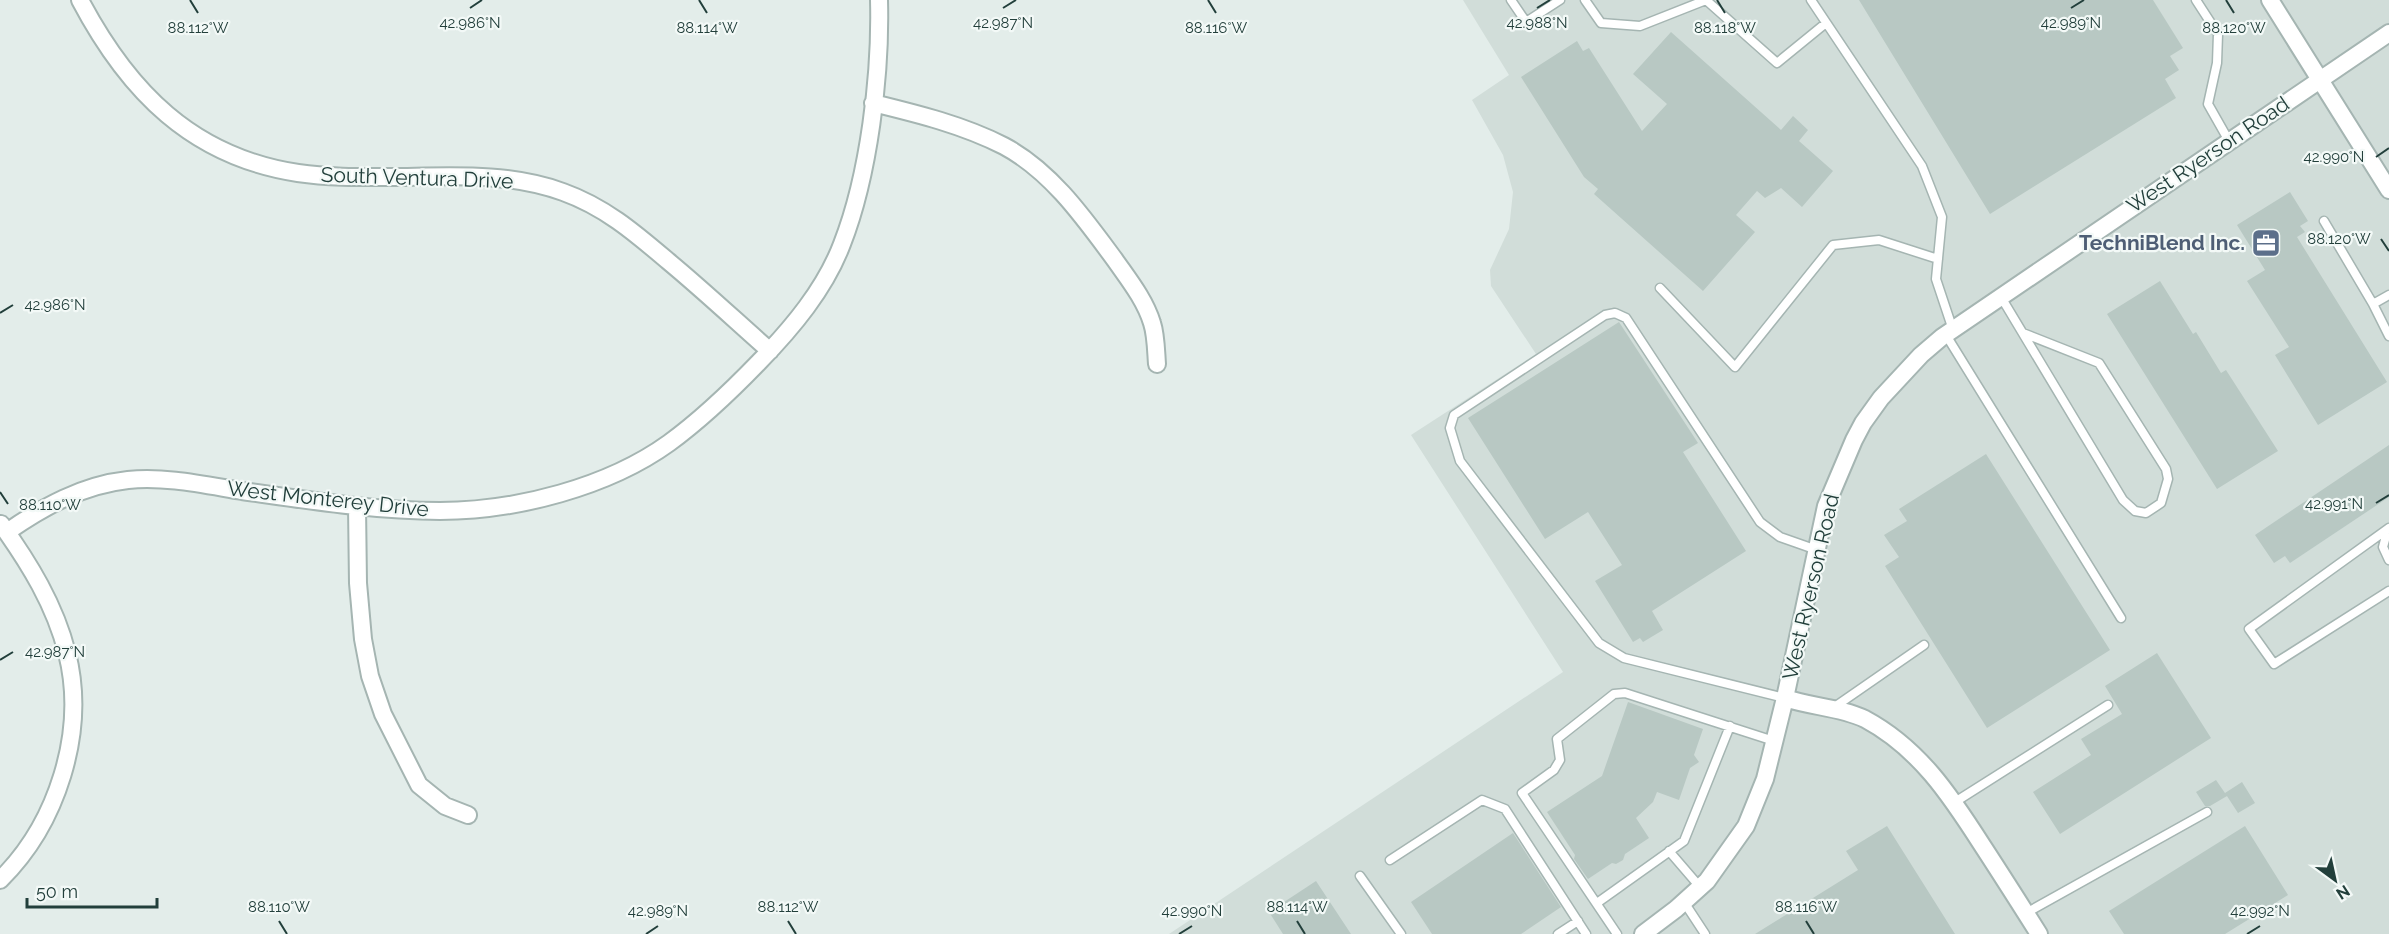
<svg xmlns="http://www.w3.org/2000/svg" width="2389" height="934" viewBox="0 0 2389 934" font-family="Raleway,sans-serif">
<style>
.built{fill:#d1ddd9}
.building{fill:#b8c8c3}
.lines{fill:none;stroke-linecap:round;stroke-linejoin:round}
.service-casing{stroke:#a5b5b2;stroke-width:11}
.minor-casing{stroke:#a5b5b2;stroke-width:20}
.service{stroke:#fff;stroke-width:8}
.minor{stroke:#fff;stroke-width:16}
.ticks{fill:none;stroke:#223f3b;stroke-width:2}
.labels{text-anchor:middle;stroke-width:4.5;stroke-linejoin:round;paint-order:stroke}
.street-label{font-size:21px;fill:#223f3b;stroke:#f3f9f7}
.service-label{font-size:21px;font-weight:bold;fill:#4e5e75;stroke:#f3f9f7;text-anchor:end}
.ticks-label{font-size:15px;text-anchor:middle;fill:#223f3b;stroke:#f3f9f7;stroke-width:4.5;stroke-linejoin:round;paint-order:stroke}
</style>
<rect width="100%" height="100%" fill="#e3edea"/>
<path class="built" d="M1463 0H2389V934H1169L1563 672 1411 435 1536 354 1491 286 1490 270 1509 229 1513 192 1503 155 1472 100 1509 75Z"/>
<path class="building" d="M1859 0H2153L2183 48 2170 56 2179 70 2165 79 2176 98 1990 214Z
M1671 32 1781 130 1793 116 1808 130 1799 141 1833 171 1802 207 1781 188 1765 198 1757 191 1736 215 1755 232 1703 291 1594 194 1598 189 1584 177 1521 77 1577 41 1583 51 1589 48 1642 131 1667 104 1633 74Z
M2290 192 2308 221 2300 226 2305 232 2297 237 2387 382 2318 425 2275 355 2289 347 2247 281 2265 270 2237 225Z
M2160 281 2193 334 2196 332 2221 373 2226 370 2278 451 2217 489 2107 314Z
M1619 322 1698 443 1683 452 1746 551 1652 611 1663 630 1643 642 1640 638 1633 642 1595 581 1622 565 1588 512 1545 539 1468 418Z
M2389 445V497L2290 563 2285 556 2274 563 2255 535Z
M1986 454 2110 650 1987 728 1885 566 1899 557 1884 535 1907 521 1899 509Z
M2157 653 2211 738 2060 834 2033 792 2091 755 2081 739 2122 714 2105 686Z
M1628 702 1703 729 1694 755 1699 762 1690 768 1679 800 1657 792 1653 802 1636 818 1649 838 1625 854 1623 860 1616 864 1612 863 1588 879 1574 859 1575 855 1547 812 1602 776Z
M2216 780 2227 796 2210 806H2205L2196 792Z
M2242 782 2255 803 2238 813 2225 793Z
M1887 826 1955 934H1755L1858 870 1846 851Z
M2245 826 2288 895 2225 934H2124L2109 911Z
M1513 833 1561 907 1521 934H1432L1411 902Z
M1316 881 1351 934H1283L1269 912Z"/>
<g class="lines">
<g class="service-casing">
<path id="service" d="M1511 0 1526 22 1560 0
M1585 0 1601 23 1640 26 1706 0
M1706 0 1777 63 1826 23
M1811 0 1922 166 1942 217 1936 279 1953 330
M2196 0 2218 34 2217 63 2208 104 2229 141
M2324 221 2373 304 2389 295
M1660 288 1735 367 1833 245 1879 240 1938 259
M2001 297 2123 500 2135 511 2146 513 2161 503 2168 479 2166 469 2099 363 2023 333
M2373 304 2389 336
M1946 335 2121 618
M2389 528 2249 629 2274 664 2389 591
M2388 529 2383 547 2389 560
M1785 698 1624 658 1599 643 1460 461 1450 428 1454 415 1605 315 1615 313 1626 318 1760 522 1780 537 1817 550
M1833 708 1924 645
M1955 802 2108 705
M1669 851 1700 887
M1390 860 1482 800 1505 809 1586 934
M1360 876 1401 934
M1684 902 1705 934
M1597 903 1684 841 1730 726
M2026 913 2207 812
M1558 934 1578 921
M1617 934 1522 793 1554 770 1560 760 1557 739 1614 694 1625 693 1774 741"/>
</g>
<g class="minor-casing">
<path id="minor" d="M80 0C128 91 192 157 298 173 332 178 367 177 402 177 456 176 512 173 563 192 605 207 635 233 668 261 703 290 736 321 770 351
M2270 0 2389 190
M873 103C918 114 963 125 1004 146 1051 171 1084 218 1115 260 1129 280 1145 300 1152 323 1156 335 1156 351 1157 364
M357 506 358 583 363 639 370 676 383 714 419 785 445 806 468 815
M7 532C43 507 82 485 128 480 165 476 205 485 242 491 307 500 374 511 440 511 516 511 608 487 669 443 702 419 731 391 759 362 792 328 825 289 842 244 869 175 881 74 879 0
M1785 698C1811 707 1840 707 1865 719 1919 748 1950 795 1982 845 2001 874 2020 904 2039 934
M0 880C57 824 87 732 67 653 55 605 29 563 1 524
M1643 934 1676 909 1707 881 1746 826 1765 779 1785 698 1826 506 1854 440 1863 423 1881 398 1921 355 1942 337 2389 33"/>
</g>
<use href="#service" class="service"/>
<use href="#minor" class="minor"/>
</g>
<path class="ticks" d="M190 0 198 13M699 0 707 13M1208 0 1216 13M1717 0 1725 13M2226 0 2234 13M470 8 482 0M1003 8 1016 0M1537 8 1550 0M2071 8 2084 0M2376 157 2389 148M2381 239 2389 251M0 313 13 305M0 492 8 504M2376 503 2389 495M0 660 13 652M279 921 287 934M788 921 796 934M1297 921 1305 934M1806 921 1814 934M646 934 658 926M1179 934 1192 926M2247 934 2260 926"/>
<defs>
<g id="office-square" transform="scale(1.5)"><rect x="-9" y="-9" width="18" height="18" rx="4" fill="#5c6f8a" stroke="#f3f9f7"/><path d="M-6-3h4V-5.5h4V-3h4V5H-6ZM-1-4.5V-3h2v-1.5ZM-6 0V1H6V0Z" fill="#fff"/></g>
</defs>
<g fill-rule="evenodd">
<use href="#office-square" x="2266" y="243"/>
</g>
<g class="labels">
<g class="street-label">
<text transform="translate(2208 155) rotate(-34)" y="7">West Ryerson Road</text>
<text transform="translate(417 178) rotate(2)" y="7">South Ventura Drive</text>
<text transform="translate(328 499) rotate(6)" y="7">West Monterey Drive</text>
<text transform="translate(1811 587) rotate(-77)" y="7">West Ryerson Road</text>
</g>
<g class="service-label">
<text x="2245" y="250">TechniBlend Inc.</text>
</g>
</g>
<g class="ticks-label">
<text x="2071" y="28">42.989°N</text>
<text x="470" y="28">42.986°N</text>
<text x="1003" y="28">42.987°N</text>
<text x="1537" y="28">42.988°N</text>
<text x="198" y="33">88.112°W</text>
<text x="1216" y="33">88.116°W</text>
<text x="1725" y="33">88.118°W</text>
<text x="2234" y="33">88.120°W</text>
<text x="707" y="33">88.114°W</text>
<text x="2334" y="162">42.990°N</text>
<text x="2339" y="244">88.120°W</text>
<text x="55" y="310">42.986°N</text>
<text x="2334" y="509">42.991°N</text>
<text x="50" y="510">88.110°W</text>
<text x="55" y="657">42.987°N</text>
<text x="279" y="912">88.110°W</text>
<text x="788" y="912">88.112°W</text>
<text x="1297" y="912">88.114°W</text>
<text x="1806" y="912">88.116°W</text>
<text x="658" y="916">42.989°N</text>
<text x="1192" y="916">42.990°N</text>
<text x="2260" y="916">42.992°N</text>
</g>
<g transform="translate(2335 880) rotate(147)" stroke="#f3f9f7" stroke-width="4.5" paint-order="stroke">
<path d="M0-4.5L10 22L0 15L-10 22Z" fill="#223f3b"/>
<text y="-9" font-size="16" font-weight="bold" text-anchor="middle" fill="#223f3b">N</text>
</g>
<path d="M27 898v9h130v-9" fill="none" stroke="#223f3b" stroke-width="3"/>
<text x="36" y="898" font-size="18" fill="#223f3b" stroke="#f3f9f7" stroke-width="4.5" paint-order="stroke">50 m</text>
</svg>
